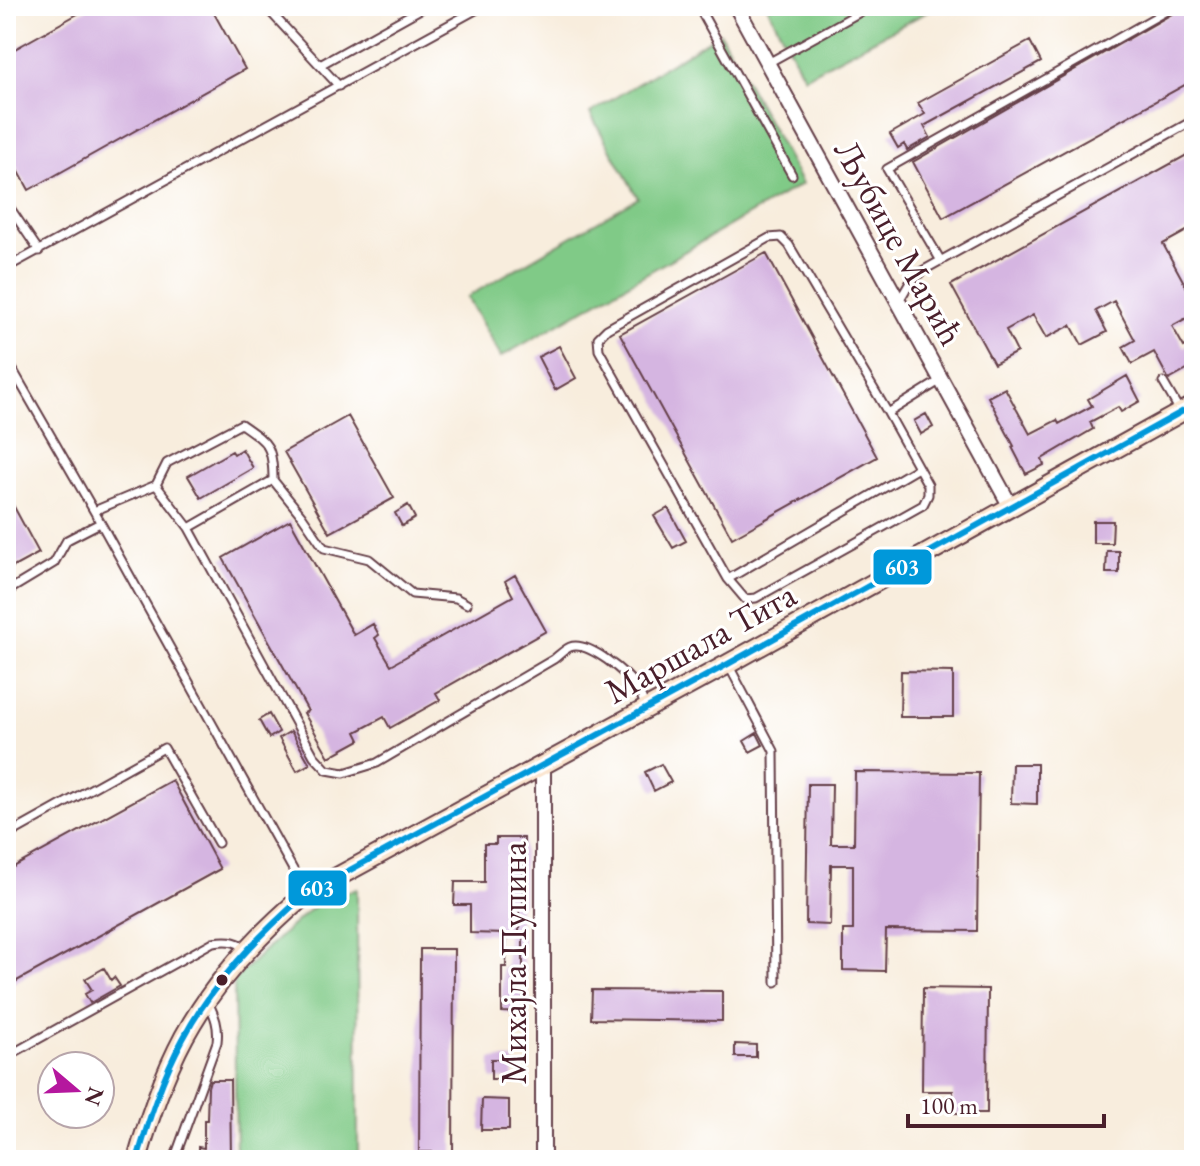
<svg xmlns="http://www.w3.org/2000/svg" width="1200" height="1166" viewBox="0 0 1200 1166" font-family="'EB Garamond',serif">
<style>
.grass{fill:#80ca87;stroke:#657459;stroke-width:2}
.building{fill:#d5b5e1}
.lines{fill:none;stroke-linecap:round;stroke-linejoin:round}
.service-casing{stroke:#643e46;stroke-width:11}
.minor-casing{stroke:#643e46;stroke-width:18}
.secondary-casing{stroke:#643e46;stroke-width:22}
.service{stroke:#fff;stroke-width:7}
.minor{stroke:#fff;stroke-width:14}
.secondary{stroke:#fbe5cf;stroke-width:18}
.bus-1-casing{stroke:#fff;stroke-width:12}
.bus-1{stroke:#0098da;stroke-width:6}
.bus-dot{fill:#4a1f2b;stroke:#fff;stroke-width:3}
.labels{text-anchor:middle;stroke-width:6;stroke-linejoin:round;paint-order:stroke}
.street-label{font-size:36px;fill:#4a1f2b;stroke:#fff}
.line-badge{stroke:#fff;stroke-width:3}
.badge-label{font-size:22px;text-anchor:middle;font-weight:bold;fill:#fff}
</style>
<rect width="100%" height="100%" fill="#fff"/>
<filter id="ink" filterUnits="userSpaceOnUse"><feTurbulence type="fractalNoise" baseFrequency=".0125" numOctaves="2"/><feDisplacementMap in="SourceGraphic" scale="16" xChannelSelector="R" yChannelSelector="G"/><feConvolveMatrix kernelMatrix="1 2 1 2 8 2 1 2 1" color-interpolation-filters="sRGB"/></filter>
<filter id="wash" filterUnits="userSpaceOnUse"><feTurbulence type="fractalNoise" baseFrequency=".006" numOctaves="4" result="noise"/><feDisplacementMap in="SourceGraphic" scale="32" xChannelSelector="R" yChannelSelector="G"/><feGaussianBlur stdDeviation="1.8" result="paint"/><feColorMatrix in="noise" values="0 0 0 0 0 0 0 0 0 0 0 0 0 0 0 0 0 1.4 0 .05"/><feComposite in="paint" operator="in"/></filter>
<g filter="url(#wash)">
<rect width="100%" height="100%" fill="#f8eddd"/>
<path class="grass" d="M767 6H938L804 77Z
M720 33 802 184 501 357 467 297 638 198 590 113Z
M344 887 347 892 357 888 358 1160H236L234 980 266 949 309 910Z"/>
<g id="blocks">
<path class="building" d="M92 6H210L245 69 29 190 6 148V54Z
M1186 6H1194V80L943 218 913 162Z
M1030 41 1041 62 924 126 930 137 907 150 904 144 898 148 890 134 925 114 918 103Z
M1194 151V227L1163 244 1194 301V314L1172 326 1184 347 1194 341V366L1169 380 1154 352 1132 364 1123 347 1135 340 1114 301 1096 311 1107 332 1082 345 1071 325 1046 338 1033 315 1006 330 1017 352 994 364 951 285Z
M766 253 877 457 732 538 620 334Z
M559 346 576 378 555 390 538 357Z
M1127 376 1140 401 1121 412 1118 407 1090 422 1093 429 1042 459 1044 465 1026 474 1012 447 1014 446 988 397 1005 388 1030 434 1057 420 1059 424 1092 406 1088 399Z
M926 414 933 427 921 434 914 421Z
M348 416 394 498 330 533 284 452Z
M242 449 253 468 201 498 188 476 232 451 234 454Z
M6 492 39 553 6 571Z
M408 505 415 518 402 526 395 513Z
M668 508 686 541 673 548 654 516Z
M290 520 354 635 373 624 379 635 375 638 391 665 513 596 505 581 515 575 546 631 436 693 440 700 390 728 384 717 356 732 360 740 329 757 304 713 308 711 223 558Z
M1093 521H1113L1112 543H1093Z
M1107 551H1119V573H1106Z
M901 671 953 672V717H900Z
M269 714 279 732 269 738 259 720Z
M291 731 310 764 297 771 279 738Z
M757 733 763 745 750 752 744 741Z
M661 764 671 782 654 791 645 772Z
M1012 764H1037V804L1011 803Z
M855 772 979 773 977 931 886 930 885 971 843 970V930H853V865H831L830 925 806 924 808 784H832L831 844H854Z
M172 780 220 869 6 987V871Z
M496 838H524L523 905H519V936H523V967H525L522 1013 502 1012V967H506L507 934 470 933V905H454L455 882H484V844H496Z
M420 949H454L453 1160H442V1152H419Z
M104 968 111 980 114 977 120 986 90 1003 85 994 92 990 85 979Z
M923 988 988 989 987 1113H953V1091H922Z
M592 990 722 991V1021L591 1019Z
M735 1044 756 1045V1057H735Z
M491 1059H514L513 1079H491Z
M210 1080H230L231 1160H198V1147L204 1148V1120H207L208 1087Z
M482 1099 509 1100V1130H481Z"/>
</g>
</g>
<g filter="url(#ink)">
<use href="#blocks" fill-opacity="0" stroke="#643e46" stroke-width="2"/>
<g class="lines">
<g class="service-casing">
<path id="service" d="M265 6 339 86
M698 6 792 175
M768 63 871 6
M320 65 426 6
M6 202 39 251
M941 261 887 169 1175 6
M6 268 483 6
M899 301 909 284 922 271 1194 120
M6 358 94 511 306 893
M1163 382 1180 411
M888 413 928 485V495L923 505 756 598 745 599 728 579 599 350 598 338 607 329 769 238 781 237 789 245 888 413 941 380
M156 485 189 528 314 756 327 770 344 773 377 763 554 659C559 655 565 649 570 647 588 640 628 674 638 689 641 694 643 701 645 706
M94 511 156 485 167 463 241 424C268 443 273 445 273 480L302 516 324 548 369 559 412 594 456 598 467 604
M189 528 273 480
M728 579 918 468
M6 592 54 563 67 540 100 523
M729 666 774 751 776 982
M6 836 164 748 218 843
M6 1057 213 942C226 940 234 940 246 948
M174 1160 217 1042C219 1026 215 1016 208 1002"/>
</g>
<g class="minor-casing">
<path id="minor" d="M736 6 1011 507
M543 765V1160"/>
</g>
<g class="secondary-casing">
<path id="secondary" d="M137 1160C150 1114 167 1064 192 1023 222 973 262 931 306 894L728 664 1194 405"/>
</g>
<use href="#service" class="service"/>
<use href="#minor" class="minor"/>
<use href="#secondary" class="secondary"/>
<g class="bus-1-casing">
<path id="bus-1" d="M137 1160C149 1119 162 1077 183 1039 213 982 258 936 306 894L728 664 1194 405"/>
</g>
<use href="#bus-1" class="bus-1"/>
</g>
</g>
<circle class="bus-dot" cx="222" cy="980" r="7"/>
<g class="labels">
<g class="street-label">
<text transform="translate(900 242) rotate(61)" y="13">Љубице Марић</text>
<text transform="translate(700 642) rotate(-29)" y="13">Маршала Тита</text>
<text transform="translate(513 963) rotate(-90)" y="13">Михајла Пупина</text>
</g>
</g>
<g class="line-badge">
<rect x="872" y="548" width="61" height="38" rx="8" fill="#0098da"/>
<rect x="287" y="869" width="61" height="38" rx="8" fill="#0098da"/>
</g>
<g class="badge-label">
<text x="902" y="575">603</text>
<text x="317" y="896">603</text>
</g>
<rect width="1200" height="1166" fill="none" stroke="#fff" stroke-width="32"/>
<g transform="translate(76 1090) rotate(109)"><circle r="38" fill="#ffffff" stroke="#b7a5aa" stroke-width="2"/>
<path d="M0-6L14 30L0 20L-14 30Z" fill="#b5179e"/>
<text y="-12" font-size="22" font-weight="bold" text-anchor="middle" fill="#4a1f2b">N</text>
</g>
<path d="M908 1114v12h196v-12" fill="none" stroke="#4a1f2b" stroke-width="4"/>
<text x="920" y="1114" font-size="24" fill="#4a1f2b" stroke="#ffffff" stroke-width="6" paint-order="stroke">100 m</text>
</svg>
